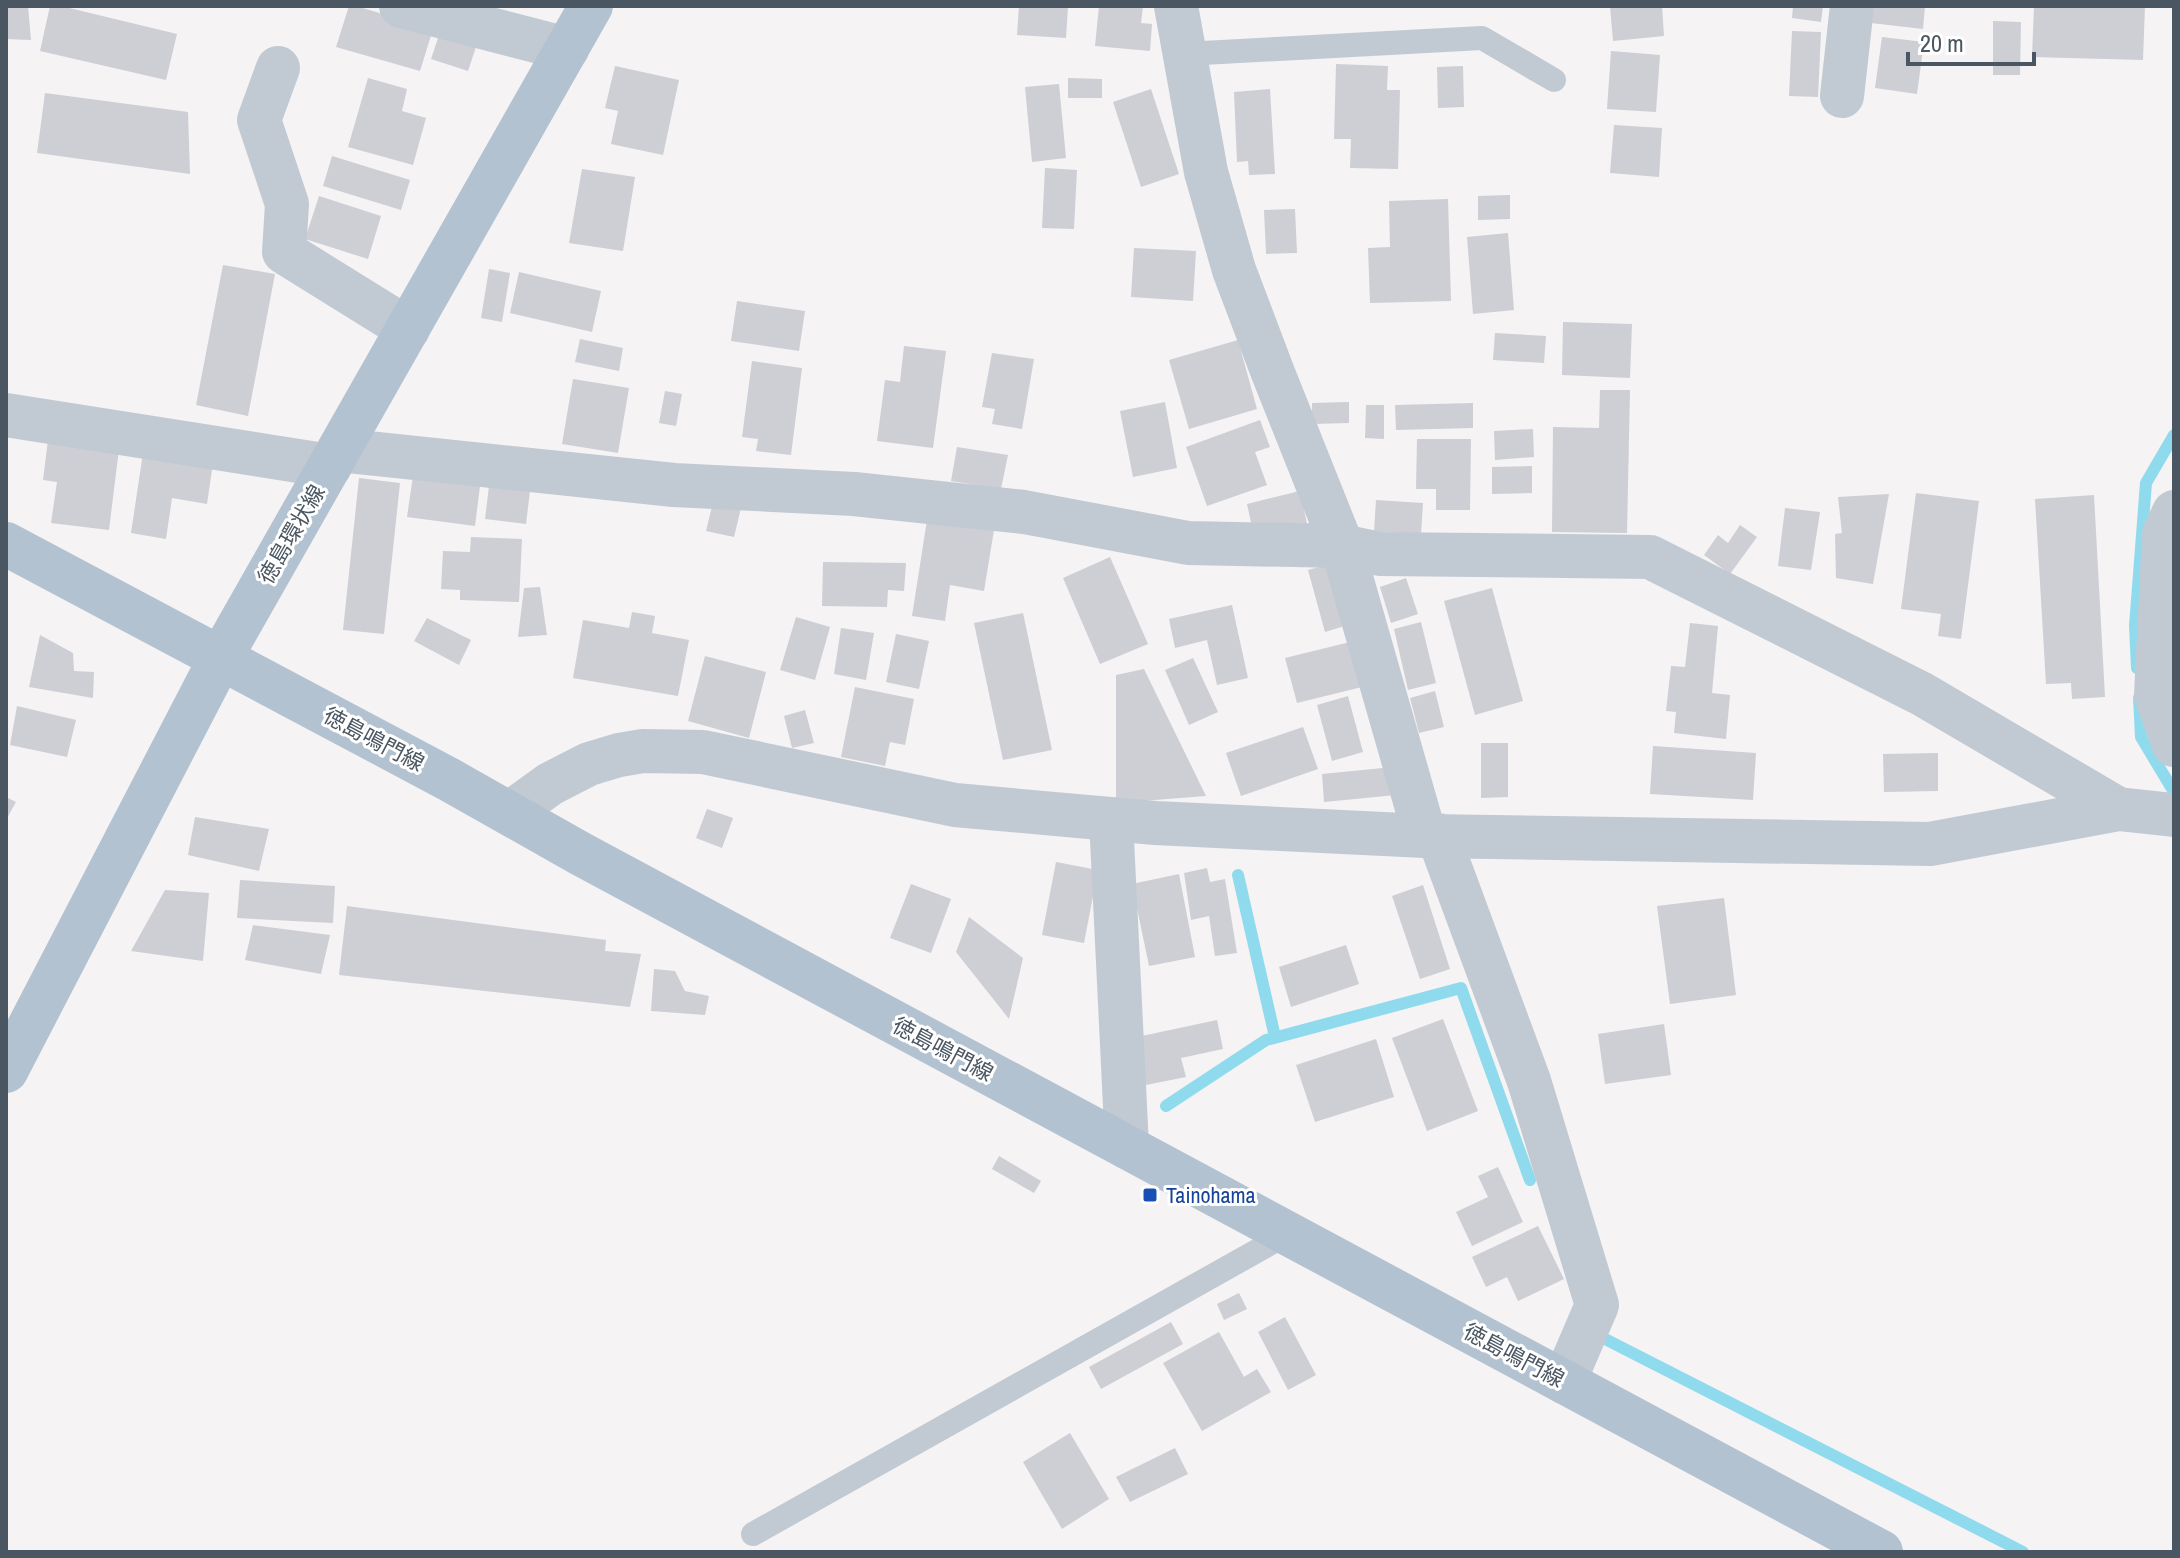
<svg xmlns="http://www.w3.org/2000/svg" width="2180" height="1558" viewBox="0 0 2180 1558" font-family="'Archivo Narrow','Noto Sans JP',sans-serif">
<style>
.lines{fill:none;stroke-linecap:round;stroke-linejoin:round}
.stream{stroke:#90daee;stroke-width:12}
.building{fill:#cdcfd5}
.service{stroke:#c1cad2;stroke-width:24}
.minor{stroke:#c1cad2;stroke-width:44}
.tertiary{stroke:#c1cad2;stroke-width:44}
.primary{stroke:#b3c2d1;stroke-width:44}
.transit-dot{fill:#1a4fb4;stroke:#fff;stroke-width:3}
.labels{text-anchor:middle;stroke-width:6;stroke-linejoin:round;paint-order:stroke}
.street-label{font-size:22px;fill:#4a5661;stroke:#fff}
.transit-label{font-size:22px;fill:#164399;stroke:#fff;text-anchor:start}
</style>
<rect width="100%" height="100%" fill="#f5f3f3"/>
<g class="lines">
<path class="stream" d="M2137 668 2135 626 2146 483 2174 435
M2139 698 2141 737 2174 792
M1238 875 1275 1037
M1166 1106 1266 1040 1461 988 1530 1180
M1607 1340 2023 1552"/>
</g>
<path class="building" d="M6 6H28L31 40 6 39Z
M50 6H61L177 34 166 80 40 51Z
M349 6H356L433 29 420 71 336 47Z
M1019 6H1068L1066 38 1017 35Z
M1099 6H1143L1141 23 1152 24 1150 51 1095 46Z
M1610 6H1662L1664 36 1613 41Z
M1793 6H1823L1821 22 1792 18Z
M1873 6H1925L1923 29 1871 23Z
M2034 6H2145L2143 60 2032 57Z
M1993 21 2021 22 2020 75H1993Z
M442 26 479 38 468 71 431 59Z
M1792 31 1821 32 1818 97 1789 96Z
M1882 37 1924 42 1917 94 1875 88Z
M1611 51 1660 55 1656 112 1607 109Z
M1336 64 1388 66 1387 90H1400L1398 169 1350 168 1351 139H1334Z
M615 66 679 80 663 155 611 144 618 111 605 108Z
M1463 66 1464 107 1438 108 1437 67Z
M368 78 407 89 402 111 426 118 413 165 348 147Z
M1068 78 1102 79V98H1068Z
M1059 84 1066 158 1032 162 1025 87Z
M1151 89 1179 174 1141 187 1113 102Z
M1270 89 1275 174 1249 175 1248 161 1237 162 1234 92Z
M45 93 188 112 190 174 37 153Z
M1614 125 1662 128 1659 177 1610 173Z
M332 156 410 180 401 210 323 186Z
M1045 168 1077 170 1074 229 1042 228Z
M582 169 635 177 623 251 569 243Z
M1510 195V219L1478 220V196Z
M319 196 381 216 368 259 305 239Z
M1448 199 1451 301 1370 303 1368 248 1390 247 1389 201Z
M1295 209 1297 253 1266 254 1264 210Z
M1508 233 1514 310 1473 314 1467 237Z
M1134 248 1196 251 1193 301 1131 297Z
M223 265 275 274 248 416 196 405Z
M489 269 510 273 502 322 481 318Z
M519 272 601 291 592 332 510 313Z
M737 301 805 311 799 351 731 341Z
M1563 322 1632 324 1630 378 1562 375Z
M1495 333 1546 336 1544 363 1493 360Z
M580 339 623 348 619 371 575 362Z
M1238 340 1257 409 1189 429 1169 360Z
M904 346 946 351 933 448 877 441 885 380 900 382Z
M992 353 1034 359 1022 429 992 424 995 409 982 407Z
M752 361 802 368 791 455 756 451 758 439 742 437Z
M573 379 629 388 618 453 562 444Z
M1600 390H1630L1627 533 1552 532 1553 427 1599 428Z
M665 391 682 394 676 426 659 423Z
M1165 402 1177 468 1133 477 1120 411Z
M1349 402V423L1312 424V403Z
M1473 403V428L1396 430 1395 405Z
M1366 405H1384V439L1365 438Z
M1260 420 1270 447 1255 452 1267 485 1207 506 1186 447Z
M1533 429 1534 457 1495 460 1494 431Z
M1417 439H1471L1470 510H1436V489H1416Z
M48 440 119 449 109 530 51 523 57 482 43 480Z
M957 447 1008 455 1001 489 951 481Z
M143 453 213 463 207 504 172 498 166 539 131 533Z
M1532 466V493L1492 494V467Z
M413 476 480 486 475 526 407 517Z
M359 478 400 483 384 634 343 630Z
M489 486 530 491 526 524 485 519Z
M1300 491 1307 524 1254 536 1247 504Z
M1916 493 1979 501 1961 639 1938 636 1941 614 1901 609Z
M1889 494 1873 584 1836 578 1835 534 1842 533 1838 497Z
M2094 495 2105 697 2072 699 2071 683 2046 684 2035 499Z
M714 498 742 504 734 537 706 531Z
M1376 500 1423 503 1421 534 1374 532Z
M1785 508 1820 512 1811 570 1778 566Z
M927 520 994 530 984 591 950 585 945 621 912 616Z
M1740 525 1757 537 1730 574 1704 555 1718 535 1728 543Z
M471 537 522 539 519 602 460 600V590L441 589 443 551 470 552Z
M1110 557 1148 644 1100 664 1063 578Z
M823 562 906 563 904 591 888 590 887 607 822 606Z
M1334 563 1351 624 1325 632 1308 570Z
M1406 578 1418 614 1391 623 1380 587Z
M540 587 547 635 518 637 524 588Z
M1492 588 1523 701 1475 715 1444 601Z
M1232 605 1248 678 1217 685 1207 640 1175 648 1169 619Z
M632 612 655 616 652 633 689 640 678 696 573 678 583 620 629 628Z
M1023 613 1052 750 1003 760 974 623Z
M796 617 830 627 815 680 780 670Z
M427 618 471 640 459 665 414 641Z
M1421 622 1436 683 1408 690 1394 629Z
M1690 623 1718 626 1712 693 1730 695 1726 739 1674 733 1676 712 1666 711 1671 666 1685 667Z
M841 628 874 633 866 680 834 674Z
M896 634 929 641 919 689 886 682Z
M40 635 73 653 74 671 94 672 93 698 29 687Z
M1350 642 1362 687 1297 703 1285 658Z
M705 656 766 672 749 738 688 721Z
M1193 658 1218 712 1189 725 1165 670Z
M1144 669 1206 796 1116 803V675Z
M855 687 914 699 905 745 890 742 885 766 841 757Z
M1435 691 1444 727 1419 733 1410 698Z
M1348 696 1363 752 1332 761 1317 705Z
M17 706 76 720 67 757 10 745Z
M805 710 814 743 792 748 784 716Z
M1303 727 1318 769 1241 796 1226 753Z
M1481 743H1508V797L1481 798Z
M1653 746 1756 753 1753 800 1650 794Z
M1938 753V791L1884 792 1883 754Z
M1393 767 1396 795 1324 802 1322 774Z
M6 797 16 802 6 820Z
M707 809 733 818 722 848 696 838Z
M195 817 269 829 259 871 188 855Z
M1056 862 1098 870 1084 943 1042 935Z
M1207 868 1210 882 1225 879 1237 953 1215 956 1209 916 1191 920 1184 873Z
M1179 874 1195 957 1149 966 1132 884Z
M240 880 335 886 333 923 237 918Z
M911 884 951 899 931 953 890 938Z
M1423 885 1450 969 1420 979 1392 896Z
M165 890 209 893 203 961 131 951Z
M1724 898 1736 995 1670 1004 1657 906Z
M347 906 606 940 605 951 641 954 630 1007 339 975Z
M969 917 1023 958 1009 1019 956 952Z
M253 925 330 935 321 974 245 960Z
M1346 945 1359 984 1291 1007 1279 967Z
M654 969 675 971 685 991 709 996 705 1015 651 1011Z
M1443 1019 1478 1111 1427 1131 1392 1038Z
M1217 1020 1223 1049 1181 1058 1186 1077 1146 1085 1137 1037Z
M1664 1024 1671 1075 1605 1084 1598 1034Z
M1376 1039 1394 1097 1315 1122 1296 1065Z
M999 1156 1041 1181 1034 1193 992 1169Z
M1498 1167 1523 1222 1472 1246 1456 1212 1488 1197 1478 1176Z
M1538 1226 1564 1279 1518 1301 1507 1277 1486 1287 1472 1257Z
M1239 1293 1247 1309 1224 1320 1217 1304Z
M1285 1317 1316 1375 1288 1390 1258 1332Z
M1171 1322 1183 1344 1101 1389 1089 1367Z
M1219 1332 1244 1377 1257 1369 1271 1392 1202 1431 1163 1363Z
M1070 1433 1109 1499 1062 1529 1023 1462Z
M1175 1448 1188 1474 1130 1502 1116 1477Z"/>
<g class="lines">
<path class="service" d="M1184 54 1482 38 1554 80
M753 1534 1287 1234"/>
<path class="minor" d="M401 6 567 49
M1176 6 1206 172 1234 270 1273 373 1342 546 1425 836
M278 68 259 120 287 204 284 252 408 329
M1842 96 1852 6
M6 415 330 466
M339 450 674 485 854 494 1024 512 1188 543 1342 546 1380 554 1650 557 1922 694 2118 809
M2174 512 2164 534 2156 695 2174 745
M1111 819 1127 1147
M1438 835 1529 1081 1597 1305 1564 1382"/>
<path class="tertiary" d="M510 813 550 784 589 764 619 755 643 751 703 752 955 805 1155 823 1425 836 1930 844 2118 809 2174 815"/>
<path class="primary" d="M6 544 450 780 581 854 1881 1552
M6 1071 221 657 591 6"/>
</g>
<rect class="transit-dot" x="1142" y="1187" width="16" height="16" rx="4"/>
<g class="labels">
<g class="street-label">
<text transform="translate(291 534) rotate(-60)" y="8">徳島環状線</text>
<text transform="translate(374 739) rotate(28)" y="8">徳島鳴門線</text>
<text transform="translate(943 1049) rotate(28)" y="8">徳島鳴門線</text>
<text transform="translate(1514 1355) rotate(28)" y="8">徳島鳴門線</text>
</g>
<g class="transit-label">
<text x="1166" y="1203">Tainohama</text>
</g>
</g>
<rect width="2180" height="1558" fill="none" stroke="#4a5661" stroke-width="16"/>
<path d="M1908 52v12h126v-12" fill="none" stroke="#4a5661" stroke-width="4"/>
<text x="1920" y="52" font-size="24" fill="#4a5661" stroke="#ffffff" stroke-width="6" paint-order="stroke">20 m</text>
</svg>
